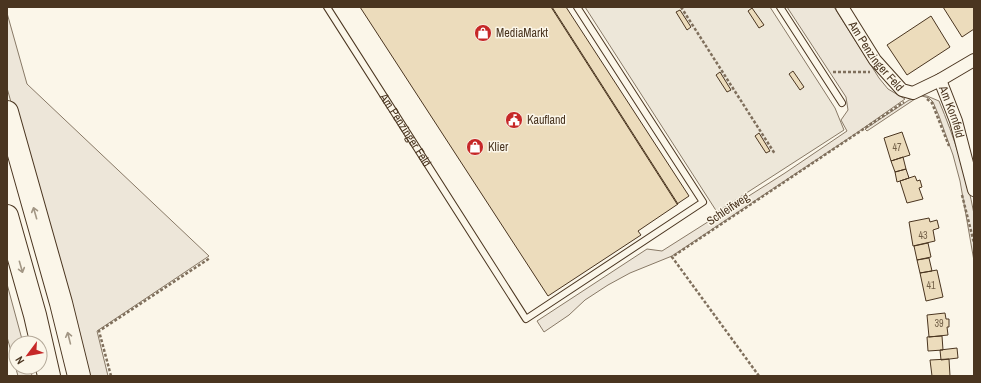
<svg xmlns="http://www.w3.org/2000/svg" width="981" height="383" viewBox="0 0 981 383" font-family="'Archivo Narrow',sans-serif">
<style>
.green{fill:#ede6d9;stroke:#887966}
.parking{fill:#ede7d9;stroke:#887966}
.building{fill:#ecdcbc;stroke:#4a3520}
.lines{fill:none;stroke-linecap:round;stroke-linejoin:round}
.service-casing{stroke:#4a3520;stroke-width:8}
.minor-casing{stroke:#4a3520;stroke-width:14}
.motorway-casing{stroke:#4a3520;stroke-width:24}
.path{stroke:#7f6f5c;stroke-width:2.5;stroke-dasharray:3 2;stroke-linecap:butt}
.service{stroke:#fbf6e9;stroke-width:6}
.minor{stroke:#fbf6e9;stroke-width:12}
.motorway{stroke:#fbf6e9;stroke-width:22}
.oneway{stroke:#a29684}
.labels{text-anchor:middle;stroke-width:3;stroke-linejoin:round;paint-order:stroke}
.number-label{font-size:10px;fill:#725f47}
.poi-label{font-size:12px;fill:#4a3520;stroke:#fbf6e9;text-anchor:start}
.street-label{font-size:12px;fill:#4a3520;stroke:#fbf6e9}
</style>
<rect width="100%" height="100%" fill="#fbf6e9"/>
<path class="green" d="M787 7H834L879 78 888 89 905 99 858 132 672 256 630 273 608 285 585 300 569 315 544 332 537 321 647 249 662 251 785 173 847 131 841 120 848 110 846 97Z
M7 13 27 84 209 256 97 331 108 376H86L67 300 7 88Z
M914 95 927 96 939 101C954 137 967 176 974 214 976 229 974 246 974 261L960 181 953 155 939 116 933 102 929 98 922 96 914 97Z
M915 99 867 131 865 129 909 100Z
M7 284 23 343H16V367H30L32 376H18L7 337Z"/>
<path class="parking" d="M585 7H770L835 108 844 130 717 212Z"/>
<path class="building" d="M360 7H552L678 204 638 231 641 235 548 296Z
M551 7H566L689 196 677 204Z
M943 7H974V29L962 37Z
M752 8 764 25 759 28 748 11Z
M680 10 691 27 687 30 676 12Z
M931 16 950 47 907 75 887 45Z
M793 71 804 87 800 90 789 74Z
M720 72 731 90 727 92 716 75Z
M902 132 910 155 891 161 884 138Z
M759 133 770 151 766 153 755 136Z
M903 157 906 169 895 172 891 161Z
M906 169 909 178 897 182 895 172Z
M915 176 917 181 920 180 922 187 919 188 923 199 907 203 900 181Z
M929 218 930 222 937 220 939 228 933 230 935 241 913 246 909 222Z
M928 243 931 257 917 260 914 246Z
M929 258 932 271 920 273 917 260Z
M937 270 943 297 926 301 920 273Z
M945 313 946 319H949V327H947L948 335 929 337 927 315Z
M942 336 943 350 928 351 927 337Z
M957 348 958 358 941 360 940 350Z
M949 359 950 376H932L930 360Z"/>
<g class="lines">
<g class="service-casing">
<g id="service">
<path id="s1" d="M327 7 526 319 703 202 577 7"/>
<path d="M780 7 842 103"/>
</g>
</g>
<g class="minor-casing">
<g id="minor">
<path id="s2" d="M842 7 875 60 902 90 913 93 940 80 974 60"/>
<path id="s3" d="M940 80 956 121 974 190"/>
</g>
</g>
<g class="motorway-casing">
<path id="motorway" d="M7 112 61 303 79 376
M7 216 35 315 49 376"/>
</g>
<path class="path" d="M681 7 775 154
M833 72H870
M927 99 932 103 949 146
M962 195 974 243
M111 376 99 331 210 258
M759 376 672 257 904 102"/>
<use href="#service" class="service"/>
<use href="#minor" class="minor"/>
<use href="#motorway" class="motorway"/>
</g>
<defs><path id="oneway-shaft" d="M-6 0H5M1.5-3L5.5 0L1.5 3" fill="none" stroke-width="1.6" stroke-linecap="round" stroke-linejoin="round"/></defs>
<g class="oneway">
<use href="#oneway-shaft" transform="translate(35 213) rotate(-106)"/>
<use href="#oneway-shaft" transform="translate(21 267) rotate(74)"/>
<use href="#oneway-shaft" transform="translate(69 338) rotate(-104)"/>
</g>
<defs>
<g id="shop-disc" transform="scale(0.9)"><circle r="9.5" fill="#c62828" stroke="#fbf6e9"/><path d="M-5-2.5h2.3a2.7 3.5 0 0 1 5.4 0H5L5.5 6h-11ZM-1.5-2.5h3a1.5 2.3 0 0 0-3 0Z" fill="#fff"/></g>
<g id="civic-disc" transform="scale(0.9)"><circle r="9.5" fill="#c62828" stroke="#fbf6e9"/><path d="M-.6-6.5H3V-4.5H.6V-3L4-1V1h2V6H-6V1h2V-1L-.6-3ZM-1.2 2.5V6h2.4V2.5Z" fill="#fff"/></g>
</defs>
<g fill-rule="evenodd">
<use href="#shop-disc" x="483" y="33"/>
<use href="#civic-disc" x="514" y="120"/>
<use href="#shop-disc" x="475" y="147"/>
</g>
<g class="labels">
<g class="number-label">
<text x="897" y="151">47</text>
<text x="923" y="239">43</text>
<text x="931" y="289">41</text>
<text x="939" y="327">39</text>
</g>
<g class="poi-label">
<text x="496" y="37">MediaMarkt</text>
<text x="527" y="124">Kaufland</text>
<text x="488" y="151">Klier</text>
</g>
<g class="street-label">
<text dy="4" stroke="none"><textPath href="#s2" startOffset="60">Am Penzinger Feld</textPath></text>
<text dy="4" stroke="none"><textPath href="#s3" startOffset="34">Am Kornfeld</textPath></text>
<text dy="4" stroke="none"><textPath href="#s1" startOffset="146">Am Penzinger Feld</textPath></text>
<text transform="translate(728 209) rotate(-34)" y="4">Schleifweg</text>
</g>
</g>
<rect width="981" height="383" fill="none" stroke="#4a3520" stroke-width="16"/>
<g transform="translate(28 355) rotate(238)"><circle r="19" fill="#fbf6e9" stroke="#b4a999"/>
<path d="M0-3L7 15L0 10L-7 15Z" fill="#c62828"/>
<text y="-6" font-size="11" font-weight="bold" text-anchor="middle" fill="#4a3520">N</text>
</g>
</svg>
